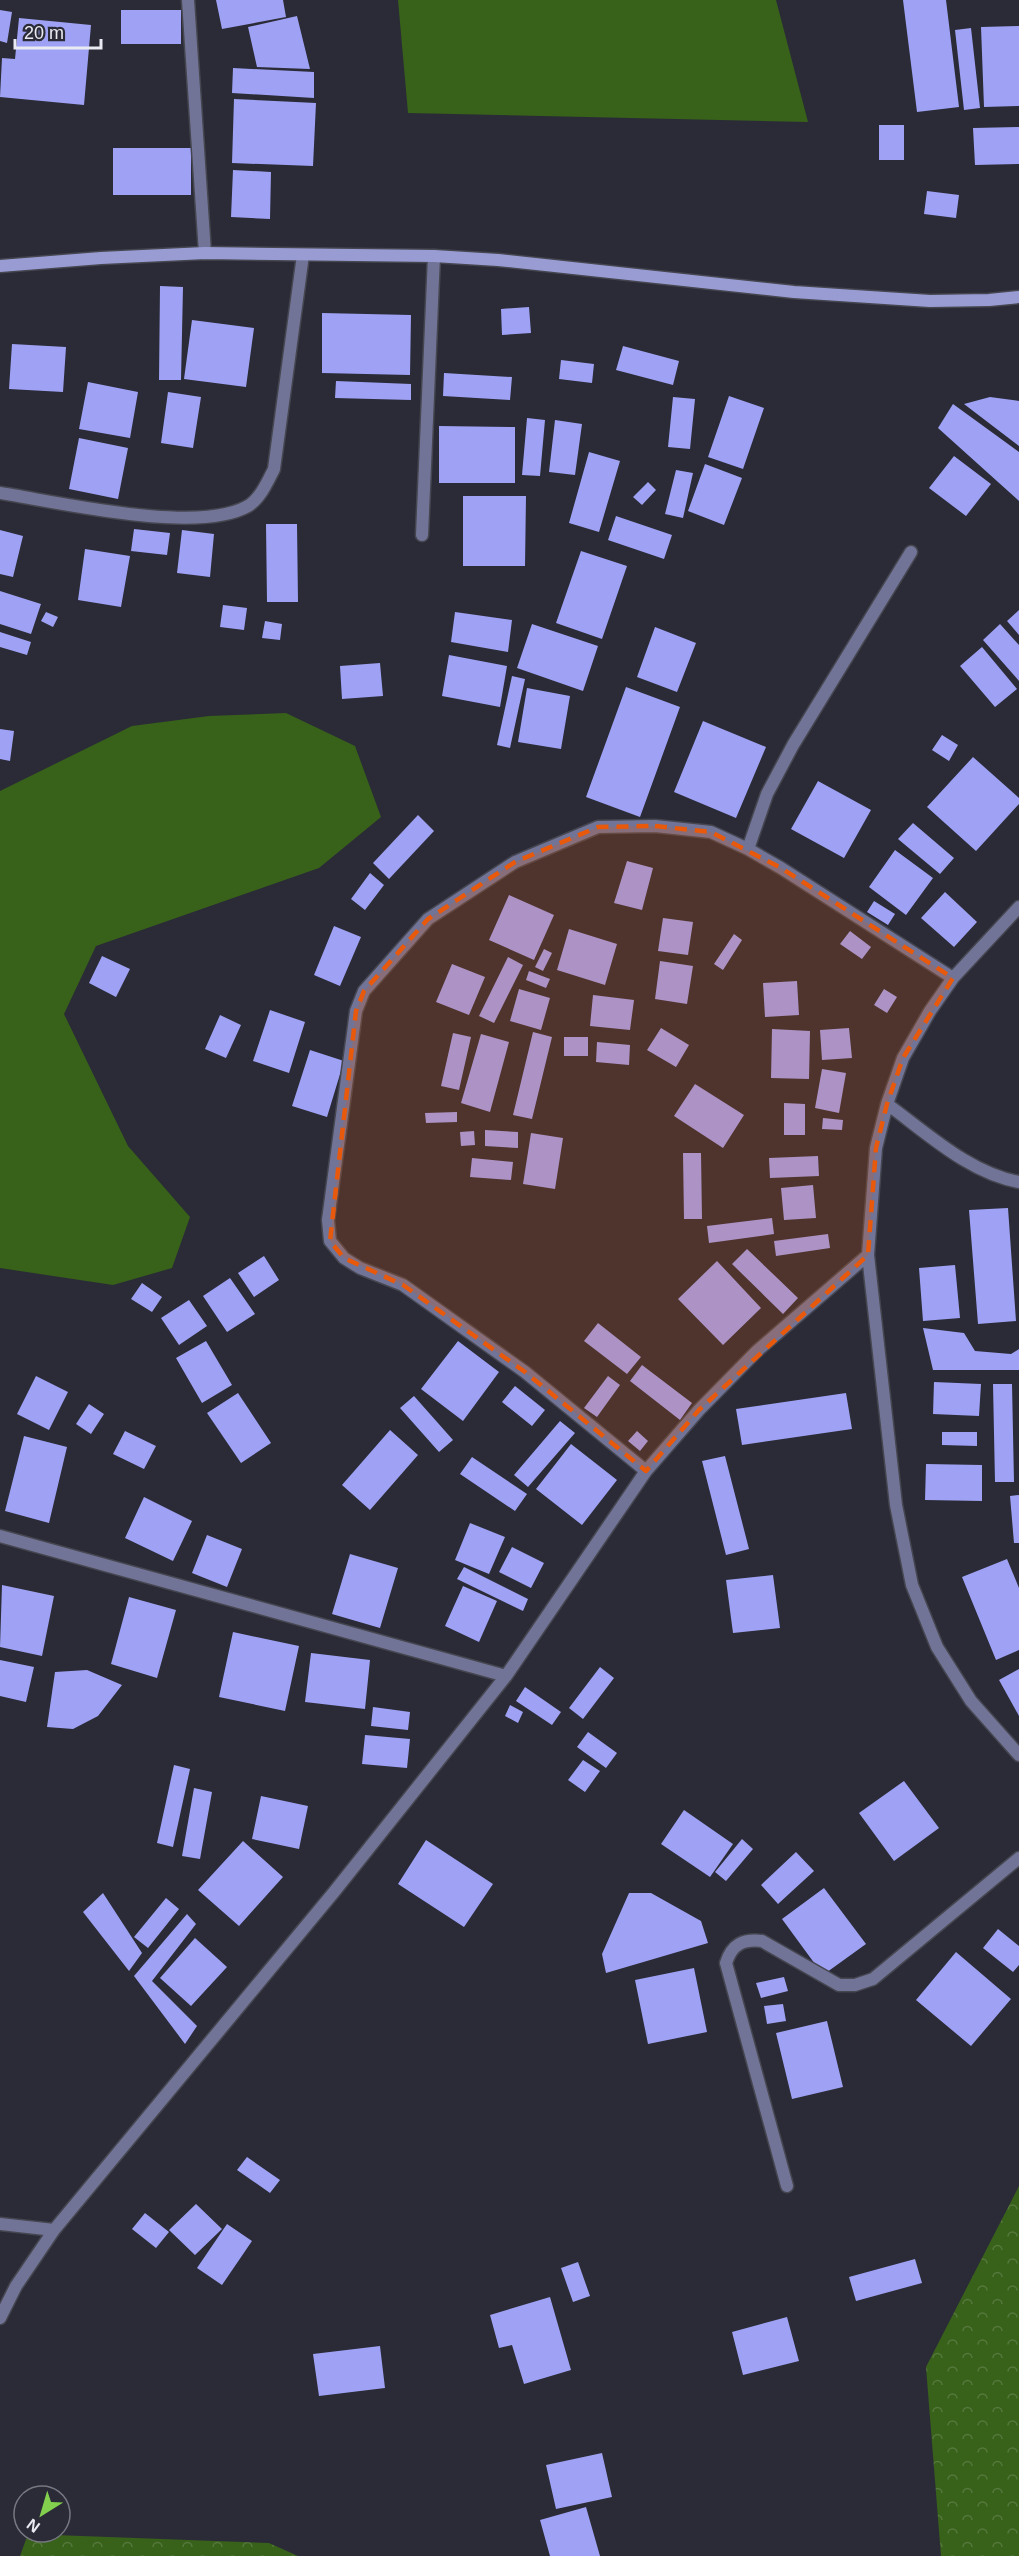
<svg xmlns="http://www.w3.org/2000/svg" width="1019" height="2556" viewBox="0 0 1019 2556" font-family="Helvetica,sans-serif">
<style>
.green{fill:#38611a}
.forest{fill:url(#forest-crowns)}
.building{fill:#9fa2f4}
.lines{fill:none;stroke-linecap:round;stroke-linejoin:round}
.street-casing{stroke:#454650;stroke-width:15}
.secondary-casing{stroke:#454650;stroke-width:15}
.street{stroke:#717496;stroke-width:12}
.secondary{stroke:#999cd3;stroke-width:12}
.marked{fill:#e8590c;fill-opacity:0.2;stroke:#e8590c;stroke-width:4.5;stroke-dasharray:12 8;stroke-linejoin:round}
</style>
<defs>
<pattern id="forest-crowns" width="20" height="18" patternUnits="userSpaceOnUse" patternTransform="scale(1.5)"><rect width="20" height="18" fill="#38611a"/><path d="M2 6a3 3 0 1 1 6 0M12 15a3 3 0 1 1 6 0" fill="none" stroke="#55783c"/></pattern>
</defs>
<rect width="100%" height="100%" fill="#2a2b36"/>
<path class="green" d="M398 0H776L808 122 408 113Z
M286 713 355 746 381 817 319 868 96 946 64 1014 128 1146 190 1217 172 1268 113 1285 0 1268V791L132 726 209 716Z"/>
<path class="forest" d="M1019 2186V2556H941L926 2367Z
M28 2534 269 2543 298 2556H20Z"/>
<path class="building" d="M216 0H283L286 17 222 29Z
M903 0H946L959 107 917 112Z
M0 10 12 12 7 43 0 41Z
M121 10H181V44H121Z
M297 16 310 69 257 67 248 27Z
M19 18 91 25 84 105 0 97 2 58 15 59Z
M1019 26V106L984 107 981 27Z
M971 28 980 108 964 110 955 30Z
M233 68 314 72V98L232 93Z
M234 99 316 103 313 166 232 163Z
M879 125H904V160H879Z
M1019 127V164L975 165 973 128Z
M113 148H191V195H113Z
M233 170 271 172 270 219 231 217Z
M927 191 959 195 956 218 924 214Z
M160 286 183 287 181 380H159Z
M529 307 531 333 502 335 501 309Z
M322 313 411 315 410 375 322 373Z
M192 320 254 328 246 387 184 379Z
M12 344 66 347 63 392 9 389Z
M623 346 679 361 673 385 616 370Z
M561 360 594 364 592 383 559 379Z
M444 373 512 377 510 400 443 396Z
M336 381 411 384V400L335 398Z
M88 382 138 392 130 438 79 429Z
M168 392 201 397 193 448 161 443Z
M729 396 764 408 743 469 708 457Z
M673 397 695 399 690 449 668 447Z
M990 397 1019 401V446L964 404Z
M953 404 1019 452V501L938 428Z
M527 418 545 420 540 476 522 475Z
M555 420 582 424 575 475 549 472Z
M439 426 515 427V483H439Z
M79 438 128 448 118 499 69 489Z
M589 452 620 461 599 532 569 523Z
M954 456 991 484 966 516 929 488Z
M705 464 742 478 724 525 688 511Z
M676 470 693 473 683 518 665 514Z
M648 482 656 490 642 505 633 497Z
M463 496H526L525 566H463Z
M616 516 672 535 664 559 608 540Z
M266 524H297L298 602H267Z
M134 529 170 533 167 555 131 551Z
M0 530 23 536 13 577 0 574Z
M182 530 214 534 210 577 177 573Z
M85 549 130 556 121 607 78 600Z
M581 551 627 566 602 639 556 623Z
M0 591 41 604 31 634 0 624Z
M223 605 247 608 244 630 220 627Z
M1019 610V635L1007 621Z
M46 612 58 617 53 627 41 621Z
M455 612 512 620 508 652 451 642Z
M265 621 282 624 280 640 262 638Z
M532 624 598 646 583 691 517 668Z
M1000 624 1019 645V681L983 640Z
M655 627 696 643 677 692 637 677Z
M0 632 31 642 27 655 0 647Z
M982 647 1017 689 995 707 960 666Z
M449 655 507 666 500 707 442 696Z
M380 663 383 696 342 699 340 666Z
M512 676 525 679 510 748 497 745Z
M626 687 680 707 640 817 586 797Z
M527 688 570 696 561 749 518 742Z
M703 721 766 747 736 818 674 792Z
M0 729 14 731 10 761 0 759Z
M942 735 958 745 949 761 932 750Z
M973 757 1019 798V804L976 851 927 807Z
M818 781 871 810 844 858 791 829Z
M418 815 434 831 389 879 373 863Z
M913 823 954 858 940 874 898 839Z
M895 850 933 878 906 915 869 887Z
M627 861 653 868 642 910 614 903Z
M370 873 384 885 365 910 351 899Z
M945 892 977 922 954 947 921 918Z
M509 895 554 915 534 960 489 940Z
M874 901 895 914 888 925 867 912Z
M663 918 693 922 688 955 658 951Z
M334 926 361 937 340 986 314 975Z
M569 929 617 944 605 985 557 970Z
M850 931 871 947 862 959 840 944Z
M734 934 742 940 723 970 714 964Z
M544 949 552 953 543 971 535 967Z
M102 956 130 969 116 997 89 983Z
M508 957 523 965 494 1023 479 1016Z
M660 961 693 966 687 1004 655 999Z
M452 964 485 977 469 1015 436 1002Z
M529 971 550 979 546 988 526 980Z
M797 981 799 1015 765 1017 763 983Z
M519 989 550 998 541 1030 510 1021Z
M884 989 897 997 887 1013 874 1005Z
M593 995 634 1000 630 1030 590 1026Z
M270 1010 305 1022 289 1073 253 1061Z
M220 1015 241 1025 226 1058 205 1049Z
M661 1028 689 1045 676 1067 647 1050Z
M849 1028 852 1058 822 1060 820 1030Z
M772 1029 810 1031 809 1079 771 1078Z
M533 1032 552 1037 532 1119 513 1115Z
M453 1033 471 1037 459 1090 441 1086Z
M481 1034 509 1042 490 1112 461 1103Z
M564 1037H588V1056H564Z
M597 1042 630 1045 629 1065 596 1062Z
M310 1050 344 1061 327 1117 292 1106Z
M822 1069 846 1073 839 1113 815 1108Z
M695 1084 744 1115 723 1148 674 1116Z
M784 1103 805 1104V1135H784Z
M457 1112V1122L426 1123 425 1113Z
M823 1118 843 1120 842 1130 822 1129Z
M485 1130 518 1132V1148L485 1146Z
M474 1131 475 1145 461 1146 460 1132Z
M531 1133 563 1138 555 1189 523 1184Z
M683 1153H701L702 1219H684Z
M818 1156 819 1176 770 1178 769 1158Z
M472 1158 513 1162 511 1180 470 1177Z
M813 1185 816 1218 784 1220 781 1188Z
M1008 1208 1016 1321 978 1324 969 1210Z
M772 1218 774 1234 709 1243 707 1226Z
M828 1234 830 1248 776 1256 774 1241Z
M747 1249 798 1298 783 1314 732 1264Z
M264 1256 279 1280 254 1297 238 1273Z
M717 1261 761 1308 723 1345 678 1299Z
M955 1265 960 1318 923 1321 919 1268Z
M230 1278 255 1314 227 1332 203 1296Z
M142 1283 162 1297 152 1312 131 1299Z
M189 1300 207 1326 179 1345 161 1318Z
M598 1323 641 1357 627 1374 584 1341Z
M923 1328 964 1333 975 1351 1011 1354 1019 1349V1370H933Z
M206 1341 232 1385 202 1403 176 1358Z
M458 1341 499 1372 463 1421 421 1389Z
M642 1365 692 1403 680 1420 630 1381Z
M36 1376 68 1392 49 1430 17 1414Z
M608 1376 620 1385 597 1417 584 1408Z
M934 1382 981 1384 979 1416 933 1414Z
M993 1384H1012L1014 1482H995Z
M515 1386 545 1410 532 1426 502 1402Z
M238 1393 271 1443 241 1463 207 1413Z
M846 1393 852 1429 742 1445 736 1409Z
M414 1396 453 1440 439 1452 400 1408Z
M89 1404 104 1414 91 1434 76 1424Z
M560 1421 575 1433 528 1487 514 1475Z
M390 1430 418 1455 370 1510 342 1485Z
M125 1431 156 1446 144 1469 113 1454Z
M637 1431 648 1441 640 1451 628 1441Z
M942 1432H977V1446L942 1445Z
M24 1436 67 1447 49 1523 5 1511Z
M571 1444 617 1480 582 1525 536 1489Z
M725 1456 749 1549 726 1555 702 1461Z
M472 1457 527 1494 515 1511 460 1474Z
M926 1464 982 1465V1501L925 1500Z
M1019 1495V1543H1014L1010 1496Z
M144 1497 192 1521 173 1561 125 1538Z
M470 1523 505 1537 489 1574 455 1560Z
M207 1535 242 1549 227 1587 192 1573Z
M512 1547 544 1563 531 1588 499 1572Z
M350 1554 398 1568 380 1628 332 1614Z
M1007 1559 1019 1588V1650L996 1660 962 1577Z
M464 1567 528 1599 523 1611 457 1579Z
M773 1575 780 1628 733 1633 726 1580Z
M2 1585 54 1596 42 1656 0 1647Z
M463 1586 497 1601 479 1642 445 1626Z
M129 1597 176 1610 157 1678 111 1664Z
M233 1632 299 1646 285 1711 219 1697Z
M311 1653 370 1660 365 1709 305 1702Z
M0 1660 34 1667 26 1702 0 1696Z
M600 1667 614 1678 583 1719 569 1708Z
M1019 1669V1716L999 1680Z
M87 1670 122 1685 98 1716 73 1729 47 1727 55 1672Z
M525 1687 561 1712 552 1725 516 1701Z
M510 1705 523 1712 518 1723 505 1716Z
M373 1707 410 1712 408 1730 371 1726Z
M588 1732 617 1753 606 1768 577 1747Z
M365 1735 410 1739 407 1768 362 1764Z
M583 1760 600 1771 585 1792 568 1780Z
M174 1765 190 1769 173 1847 157 1843Z
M904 1781 939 1828 894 1861 859 1813Z
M194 1788 212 1792 200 1859 182 1856Z
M261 1796 308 1806 299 1849 252 1839Z
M684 1810 733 1844 710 1877 661 1844Z
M742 1839 753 1849 726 1881 715 1872Z
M426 1840 493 1884 464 1927 398 1884Z
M243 1841 283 1877 239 1926 198 1890Z
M796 1852 814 1871 778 1904 761 1885Z
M824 1888 866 1944 823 1975 782 1919Z
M103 1893 142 1953 129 1971 83 1912Z
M629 1893H651L701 1921 708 1943 606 1973 602 1954Z
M166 1898 179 1909 148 1948 134 1937Z
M187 1914 196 1924 152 1981 197 2026 185 2044 134 1976Z
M998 1929 1019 1946V1965L1013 1972 983 1948Z
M195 1938 227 1967 191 2006 160 1978Z
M956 1952 1011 1999 971 2046 916 2000Z
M694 1968 707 2032 648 2044 635 1980Z
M784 1977 788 1991 761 1998 756 1983Z
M783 2004 786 2021 767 2024 764 2006Z
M827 2021 843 2087 792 2099 776 2033Z
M247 2157 280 2180 270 2193 237 2170Z
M196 2204 222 2229 195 2255 169 2230Z
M145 2213 169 2232 156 2248 132 2229Z
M227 2224 252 2241 222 2285 197 2268Z
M915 2259 922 2283 856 2301 849 2277Z
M578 2262 590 2296 573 2302 561 2268Z
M550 2297 571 2370 524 2384 512 2345 499 2348 490 2315Z
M787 2317 799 2361 743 2375 732 2332Z
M380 2346 385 2388 319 2396 313 2354Z
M602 2453 612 2497 556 2509 546 2465Z
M586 2507 600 2556H550L540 2520Z"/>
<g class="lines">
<g class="street-casing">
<path id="street" d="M188 0 205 253
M0 493C58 502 198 535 248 506 260 499 268 481 274 469L303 255
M422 535 434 256
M748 849 767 794 793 745 911 552
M1019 907 953 978 930 1011 903 1058 887 1104 876 1148 868 1255 896 1505 912 1585 937 1647 971 1701 1019 1755
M887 1104C927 1133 969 1173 1019 1182
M646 1471 525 1372 403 1285 360 1268 344 1258 330 1241 328 1220 356 1011 364 991 428 919 515 862 598 827 655 826 711 832 748 849 781 868 953 978
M0 1536 506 1676
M787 2186 726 1963C732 1944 743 1939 762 1941L839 1985H855L873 1979 1019 1858
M0 2224 54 2230
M0 2318 16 2286 54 2230 334 1892 506 1676 646 1471 699 1410 757 1351 868 1255"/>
</g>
<g class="secondary-casing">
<path id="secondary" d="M0 266 101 258 205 253 434 256 498 260 794 292 930 301 989 300 1019 297"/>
</g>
<use href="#street" class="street"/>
<use href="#secondary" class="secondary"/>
</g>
<path class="marked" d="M655 826 711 832 781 868 953 978 903 1058 887 1104 876 1148 868 1255 699 1410 646 1471 525 1372 403 1285 344 1258 330 1241 356 1011 364 991 428 919 515 862 598 827Z"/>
<g transform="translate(42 2514) rotate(217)"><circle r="28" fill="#2a2b36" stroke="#767781" stroke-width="1.5"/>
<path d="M0-4.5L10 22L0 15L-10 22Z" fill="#83d04f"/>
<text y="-9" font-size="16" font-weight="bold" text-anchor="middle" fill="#e9eaf2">N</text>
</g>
<path d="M15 39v9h86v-9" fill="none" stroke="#e9eaf2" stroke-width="3"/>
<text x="24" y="39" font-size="18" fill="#e9eaf2" stroke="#2a2b36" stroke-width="4.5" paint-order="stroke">20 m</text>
</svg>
